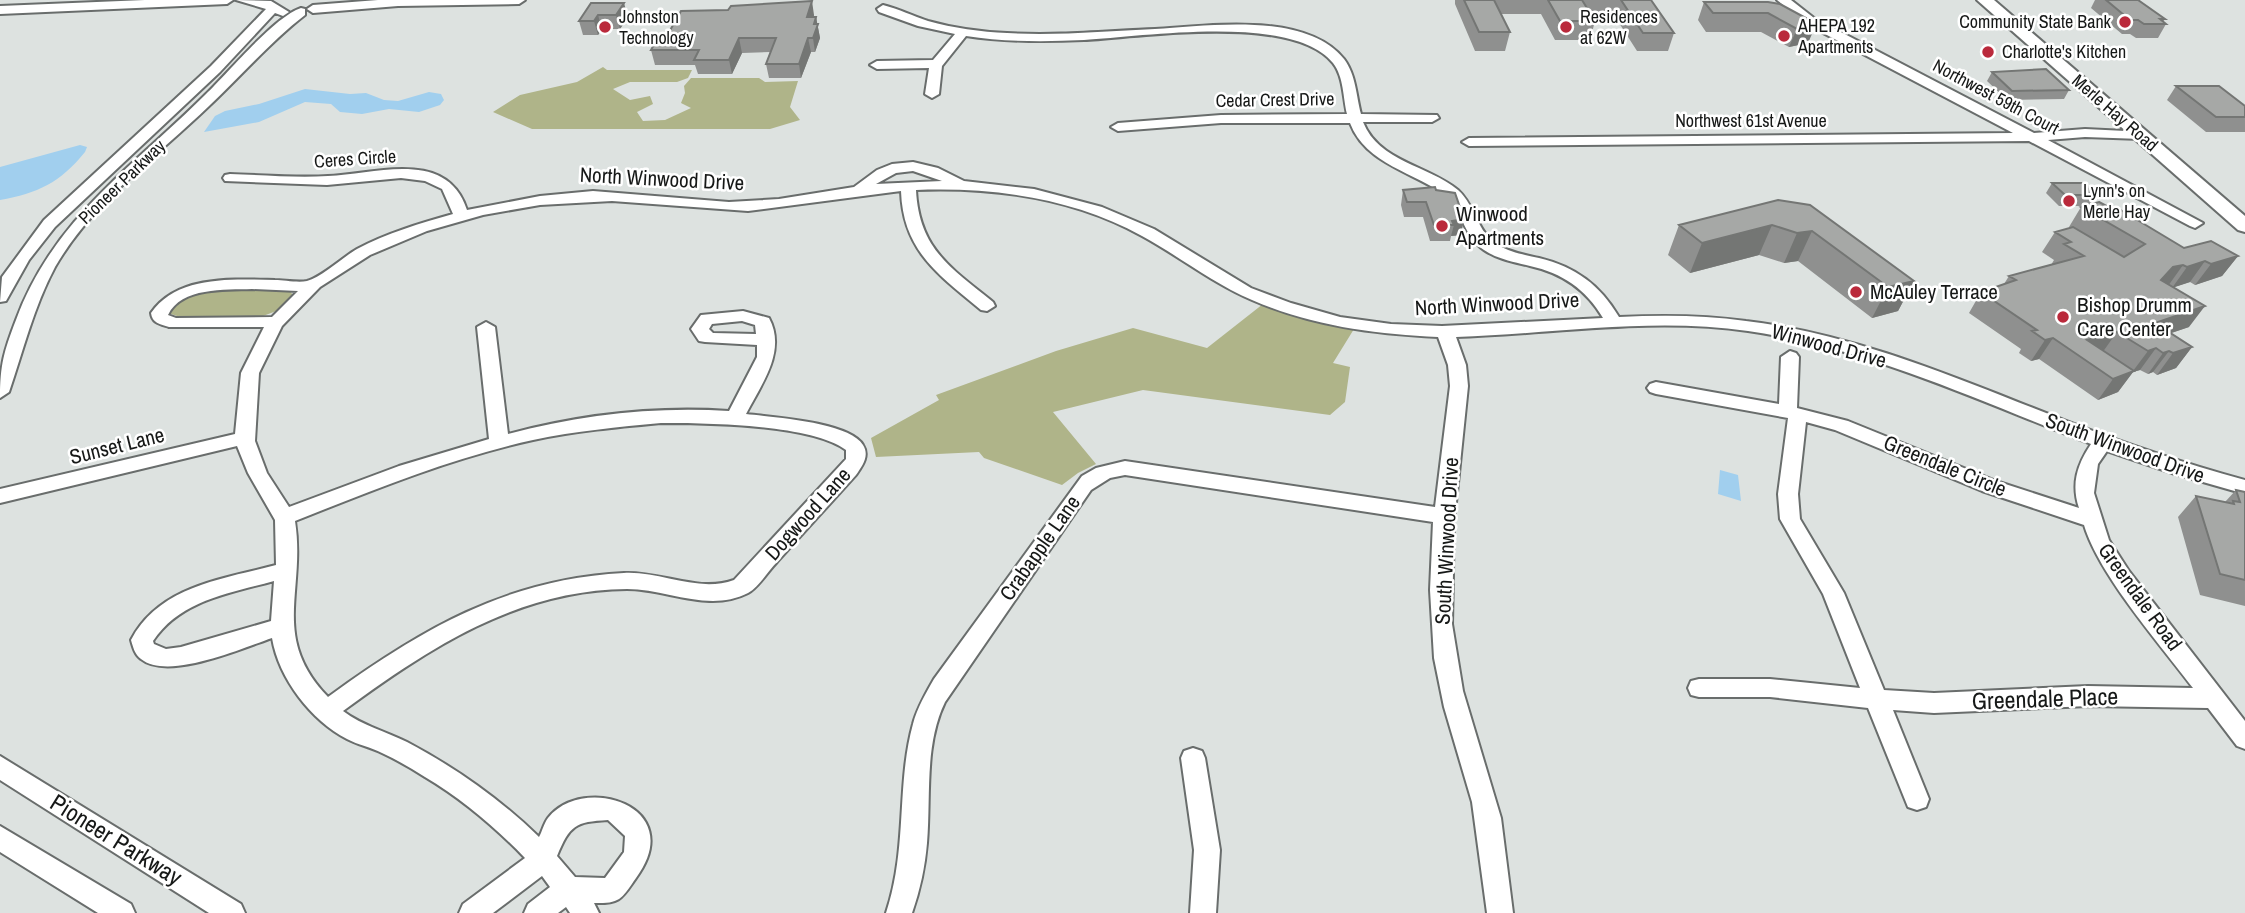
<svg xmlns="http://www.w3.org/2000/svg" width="2245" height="913" viewBox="0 0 2245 913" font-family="'Archivo Narrow',sans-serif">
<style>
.green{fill:#afb489}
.water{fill:#a1cfee}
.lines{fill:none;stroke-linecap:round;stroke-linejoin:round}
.minor-casing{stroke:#696d6c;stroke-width:4}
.major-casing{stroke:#696d6c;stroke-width:4}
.minor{fill:#fff;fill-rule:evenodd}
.major{fill:#fff;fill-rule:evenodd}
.wall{fill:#8f908f}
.shaded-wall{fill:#747674}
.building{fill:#a6a8a6;stroke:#747674;stroke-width:2}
.poi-dot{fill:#ba293b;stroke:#fff;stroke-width:2.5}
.labels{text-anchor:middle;stroke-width:5;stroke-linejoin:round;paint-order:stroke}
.far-poi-label{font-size:18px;fill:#161817;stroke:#fff;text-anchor:start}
.far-street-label{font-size:18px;fill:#161817;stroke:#fff}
.street-label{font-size:21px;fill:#161817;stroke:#fff}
.poi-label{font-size:21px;fill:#161817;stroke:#fff;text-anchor:start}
.near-street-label{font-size:24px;fill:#161817;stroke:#fff}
</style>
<rect width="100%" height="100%" fill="#dde2e0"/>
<path class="green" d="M603 67 607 70H692L688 78 677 82H630L613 89 630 100 650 96 653 104 637 112 643 121 665 120 691 108 681 103 685 93 684 86 691 78H759L765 82 798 81 790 107 800 120 770 129H532L493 112 520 95 577 82Z
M204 290H289L293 295 279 310 263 316 180 317 168 313 169 304Z
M1263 304 1308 319 1354 329 1333 363 1350 367 1345 402 1330 415 1143 390 1053 412 1096 464 1078 473 1062 485 984 458 979 452 876 457 871 438 939 400 936 395 1056 351 1133 328 1207 348Z"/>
<path class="water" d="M305 89 350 94 366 93 384 100 398 101 429 92 441 94 444 100 440 105 419 112 389 109 362 114 340 112 331 104 305 102 259 122 204 132 215 116 225 111 259 104Z
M80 145 87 147 85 152C60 183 38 193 0 200V167Z
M1720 470 1738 475 1741 501 1718 494Z"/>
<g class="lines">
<g class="minor-casing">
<path id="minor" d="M145 0H233L227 4 0 14V6Z
M236 0 271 1 289 12 283 16 275 13 220 72 55 227 29 260 6 301 0 302 2 277 44 220 211 66 266 9Z
M378 0H525L519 4 398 6 313 13 307 9 313 5Z
M1777 0H1791L1814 18 2034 133 2085 129 2146 132 2148 135 2141 139 2085 137 2048 140 2203 223 2195 228 2190 226 2029 141 1469 146 1462 142 1469 138 2013 133 1806 24Z
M883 5C899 9 913 16 928 21 953 28 981 32 1007 33 1056 36 1106 31 1155 29 1208 26 1305 11 1344 59 1356 75 1356 95 1361 114L1437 115 1439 118 1432 122H1363C1379 162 1428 165 1458 190 1476 206 1477 233 1498 245 1511 253 1526 255 1539 258 1576 267 1600 285 1619 317 1662 315 1704 315 1746 321 1857 334 1961 380 2064 420 2124 443 2183 463 2245 480V494L2175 474 2107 451 2098 464 2094 493 2109 540 2129 571 2245 721V749L2237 746 2208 708 2088 706 1934 713 1893 710 1929 799 1926 807 1917 810 1908 807 1868 708 1770 697H1699L1691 695 1688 688 1691 681 1699 679H1770L1860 688 1823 594 1780 519 1778 494 1788 418 1656 394 1650 392 1647 388 1650 384 1656 382 1779 404 1781 357 1790 351 1796 353 1799 357 1797 408 1848 421 1996 481 2079 508C2071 484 2077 465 2091 444 1979 401 1868 348 1748 331 1651 317 1553 334 1456 337L1466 365 1468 386 1454 522 1452 624 1463 691 1501 818 1513 913H1487L1472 802 1444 707 1434 658 1430 590 1433 522 1125 475 1110 478 1091 490 945 702C924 745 931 797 927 843 925 867 920 890 912 913H886C908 847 896 786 913 724 917 708 926 693 934 679L1082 476 1096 468 1125 461 1435 507 1450 386 1448 365 1438 337C1374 334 1312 326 1252 300 1212 283 1179 256 1142 236 1074 198 993 187 916 190 919 249 951 268 993 302L995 306 987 311 981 310C938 274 903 251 901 191L748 211 612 201 540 205 483 215 427 231 370 255 320 287 282 326 259 373 255 441 267 473 289 507 399 466 489 439 477 327 486 322 495 327 508 434C579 415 655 406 729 411L757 357V345L705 342 699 341 691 329 701 315 743 311 769 318C787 351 761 385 746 414 771 417 850 422 863 445 870 456 862 466 856 475 830 504 803 533 777 562 768 571 759 587 748 593 709 613 667 589 627 589 517 590 429 648 343 711 363 726 385 731 407 742 456 768 500 799 539 837 542 832 544 823 548 818 583 773 689 806 636 878 622 898 621 904 594 903L599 913H570L566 907 558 913H524L528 904 550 887 542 876 493 913H459L463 904 525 858C495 827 462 799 425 777 411 768 397 760 382 753 371 747 358 745 347 739 311 720 279 679 272 638 243 648 168 681 141 659 135 655 133 647 131 640 159 586 223 579 276 565L275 520 248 473 237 446 0 503V489L235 434 241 373 264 327H169C160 324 152 323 151 313 177 275 233 279 275 280 284 280 298 283 307 281 322 277 343 257 357 249 387 233 421 223 453 214L442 189 425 181 401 178 327 185 225 181 223 178 225 175 230 174C263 175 296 178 328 176 376 174 447 148 467 210L540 196 593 191 729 202 779 199 854 187 877 170 892 164 913 162 938 168 964 181 1034 189 1102 207 1154 229 1251 288 1291 303 1340 317 1391 324 1442 326 1603 318C1586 289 1562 273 1530 266 1514 262 1497 259 1484 250 1464 237 1463 213 1448 197 1415 172 1366 165 1350 123H1221L1118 131 1111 127 1118 123 1221 115 1347 114C1343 98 1344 77 1333 63 1292 13 1143 37 1084 40 1044 42 1005 42 966 36L942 66 939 94 932 98 925 94 929 68 877 69 870 65 877 61 933 60 955 34 918 26 879 12 877 9ZM913 171 942 181 876 184 896 173ZM252 289 298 291 272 317 176 318 168 315C181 287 225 290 252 289ZM742 321 755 325 756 334 713 333 709 329 712 324ZM1806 422 1835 430 1982 491 2084 525C2099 575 2160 644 2193 688L2088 686 1934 693 1884 690 1844 593 1800 519 1798 494ZM661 423C705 423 811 424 846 450V459L734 580C698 593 661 571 624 573 506 579 420 630 328 697 270 637 306 591 295 521 373 490 451 458 533 440 576 431 618 427 661 423ZM274 581 271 621 181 647 166 649 154 644 153 641C180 600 231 593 274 581ZM608 820 625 836 624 852 605 878 575 877 557 856C570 825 575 822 608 820Z
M301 8 305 9V15C270 42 241 76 209 106 156 157 92 203 55 267 34 306 23 351 9 392L0 398C0 365 4 351 16 320 53 219 133 167 206 94 228 73 274 17 301 8Z
M1193 748 1202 751 1205 758 1220 850 1216 913H1190L1194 850 1181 758 1184 751Z
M0 756 241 904 245 913H209L0 780Z
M0 826 131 904 135 913H98L0 852Z"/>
</g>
<g class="major-casing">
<path id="major" d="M1977 0H1994L2245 216V232L2238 230Z"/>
</g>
<use href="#minor" class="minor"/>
<use href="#major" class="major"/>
</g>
<path class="wall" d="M1455 0H1651L1674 33 1668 51H1637L1614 15H1591L1595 21 1590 40H1555L1541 14H1501L1510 32 1505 51H1475L1455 4Z
M2095 0H2138L2165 19 2163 22 2166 24 2158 38H2136L2130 34H2122L2091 8Z
M1704 2H1768L1814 24 1808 43 1789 47 1761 32H1706L1698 20Z
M591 3 628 17 620 29H602L598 35H583L579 21Z
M814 15V17H816L820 38 815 52H811L801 78H769L766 64 770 52 742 53 732 74H698L695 65H655L651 50 668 34Z
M1992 72 2069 90 2064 99 2007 100 1987 81Z
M2176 86 2245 106V132H2206L2167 100Z
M2052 183 2096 195 2091 204 2114 210 2184 248 2238 256 2222 276 2195 285 2190 282 2174 287 2189 327 2171 333 2192 347 2176 368 2157 375 2153 372 2148 374 2140 370 2133 372 2118 392 2098 400 2039 359 2031 361 2019 353 2021 349 1969 313 1981 292 2004 284 2009 276 2051 265 2054 260 2042 252 2055 232 2070 228 2069 227 2081 207 2085 206H2059L2046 193Z
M1435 187 1461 235 1451 236 1450 241H1430L1423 217H1404L1401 205 1403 190Z
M1810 205 1914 281 1898 311 1872 318 1798 261 1784 263 1759 255 1690 273 1668 255 1679 225Z
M2236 490 2245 492V606L2200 595 2178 517 2196 496 2225 502Z"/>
<path class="shaded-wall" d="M812 1 814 15 810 31 807 17Z
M624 3 628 17 620 29 616 15Z
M598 15 602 29 598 35 594 21Z
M816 17 820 38 815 52 813 38 814 24Z
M1815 23 1814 25H1816L1808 43 1789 47 1797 29Z
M739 38 742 53 732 74 729 60Z
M808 38 811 52 801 78 799 64Z
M1464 219 1461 235 1451 236 1454 225 1452 221Z
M1772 225 1759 255 1690 273 1702 243Z
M1812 231 1798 261 1784 263 1797 233Z
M2238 256 2222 276 2195 285 2211 264Z
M2205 261 2190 282 2172 288 2187 267Z
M2183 265 2168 286 2161 280 2173 267Z
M1914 281 1898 311 1872 318 1888 287Z
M2205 306 2189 327 2139 344 2155 323Z
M2117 332 2102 353 2087 340Z
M2053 338 2039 359 2031 361 2045 340Z
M2192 347 2176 368 2157 375 2173 353Z
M2156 348 2140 370 2133 372 2118 392 2098 400 2113 379 2133 371 2148 351Z
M2169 351 2153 372 2148 374 2163 353Z"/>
<path class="building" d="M1464 0H1494L1510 32H1479Z
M1548 0H1582L1595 21H1560Z
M1621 0H1651L1674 33H1643Z
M2106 0H2138L2165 19H2160L2166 24H2144L2138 20H2130Z
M812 1 807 17H816L814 24H818L813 38H808L799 64H766L776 38H739L729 60H694L699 50H651L660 34H668L681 11 728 10 731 6Z
M1704 2H1768L1780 4 1815 23H1813L1816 25 1797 29 1768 13H1713Z
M591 3H624L616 15H598L594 21H579Z
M2046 69 2069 90 2012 91 1992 72Z
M2176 86H2219L2245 106V117H2216Z
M2052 183H2084L2096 195H2065Z
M1435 187 1436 190 1455 193 1464 219 1452 221 1454 225H1434L1426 202H1407L1403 190Z
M1778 200 1810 205 1914 281 1888 287 1812 231 1797 233 1772 225 1702 243 1679 225Z
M2099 202 2114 210 2119 209 2184 248 2211 241 2238 256 2211 264 2205 261 2187 267 2183 265 2173 267 2161 280 2205 306 2155 323 2192 347 2173 353 2169 351 2163 353 2156 348 2148 351 2117 332 2087 340 2134 371 2113 379 2053 338 2045 340 2032 331 2037 330 1981 292 2016 280 2009 276 2084 256 2064 244 2071 242 2055 232 2073 227 2124 257 2145 244 2081 207Z
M2236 490 2245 492V580L2220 574 2196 496 2234 504 2233 501 2240 502Z"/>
<g class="poi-dot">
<circle cx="2125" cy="22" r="7"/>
<circle cx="605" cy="27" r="7"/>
<circle cx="1566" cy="27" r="7"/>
<circle cx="1784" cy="36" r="7"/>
<circle cx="1988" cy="52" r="7"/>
<circle cx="2069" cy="201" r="7"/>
<circle cx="1442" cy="226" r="7"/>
<circle cx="1856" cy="292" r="7"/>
<circle cx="2063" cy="317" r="7"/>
</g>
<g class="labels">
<g class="far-poi-label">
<text x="619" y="23">Johnston<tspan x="619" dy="21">Technology</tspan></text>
<text x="1580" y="23">Residences<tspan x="1580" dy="21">at 62W</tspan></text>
<text x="2111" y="28" text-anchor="end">Community State Bank</text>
<text x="1798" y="32">AHEPA 192<tspan x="1798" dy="21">Apartments</tspan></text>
<text x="2002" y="58">Charlotte's Kitchen</text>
<text x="2083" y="197">Lynn's on<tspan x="2083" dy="21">Merle Hay</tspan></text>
</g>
<g class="far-street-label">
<text transform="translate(1996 97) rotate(28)" y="6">Northwest 59th Court</text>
<text transform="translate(1275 100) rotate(-1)" y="6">Cedar Crest Drive</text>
<text transform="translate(2115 113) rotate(41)" y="6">Merle Hay Road</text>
<text x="1751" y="127">Northwest 61st Avenue</text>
<text transform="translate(355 159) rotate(-4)" y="6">Ceres Circle</text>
<text transform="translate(122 182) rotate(-44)" y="6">Pioneer Parkway</text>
</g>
<g class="street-label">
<text transform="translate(662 179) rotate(3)" y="7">North Winwood Drive</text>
<text transform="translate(1497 304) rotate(-3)" y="7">North Winwood Drive</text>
<text transform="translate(1829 346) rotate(15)" y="7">Winwood Drive</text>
<text transform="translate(117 446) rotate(-14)" y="7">Sunset Lane</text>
<text transform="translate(2125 448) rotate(20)" y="7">South Winwood Drive</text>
<text transform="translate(1945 466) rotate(22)" y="7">Greendale Circle</text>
<text transform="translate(808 514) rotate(-48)" y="7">Dogwood Lane</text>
<text transform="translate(1447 541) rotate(-87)" y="7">South Winwood Drive</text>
<text transform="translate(1040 548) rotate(-55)" y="7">Crabapple Lane</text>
<text transform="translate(2140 597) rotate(54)" y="7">Greendale Road</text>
</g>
<g class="poi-label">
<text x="1456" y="221">Winwood<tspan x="1456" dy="24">Apartments</tspan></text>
<text x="1870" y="299">McAuley Terrace</text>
<text x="2077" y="312">Bishop Drumm<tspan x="2077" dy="24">Care Center</tspan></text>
</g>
<g class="near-street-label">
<text transform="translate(2045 699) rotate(-2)" y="8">Greendale Place</text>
<text transform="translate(116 840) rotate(32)" y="8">Pioneer Parkway</text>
</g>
</g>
</svg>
